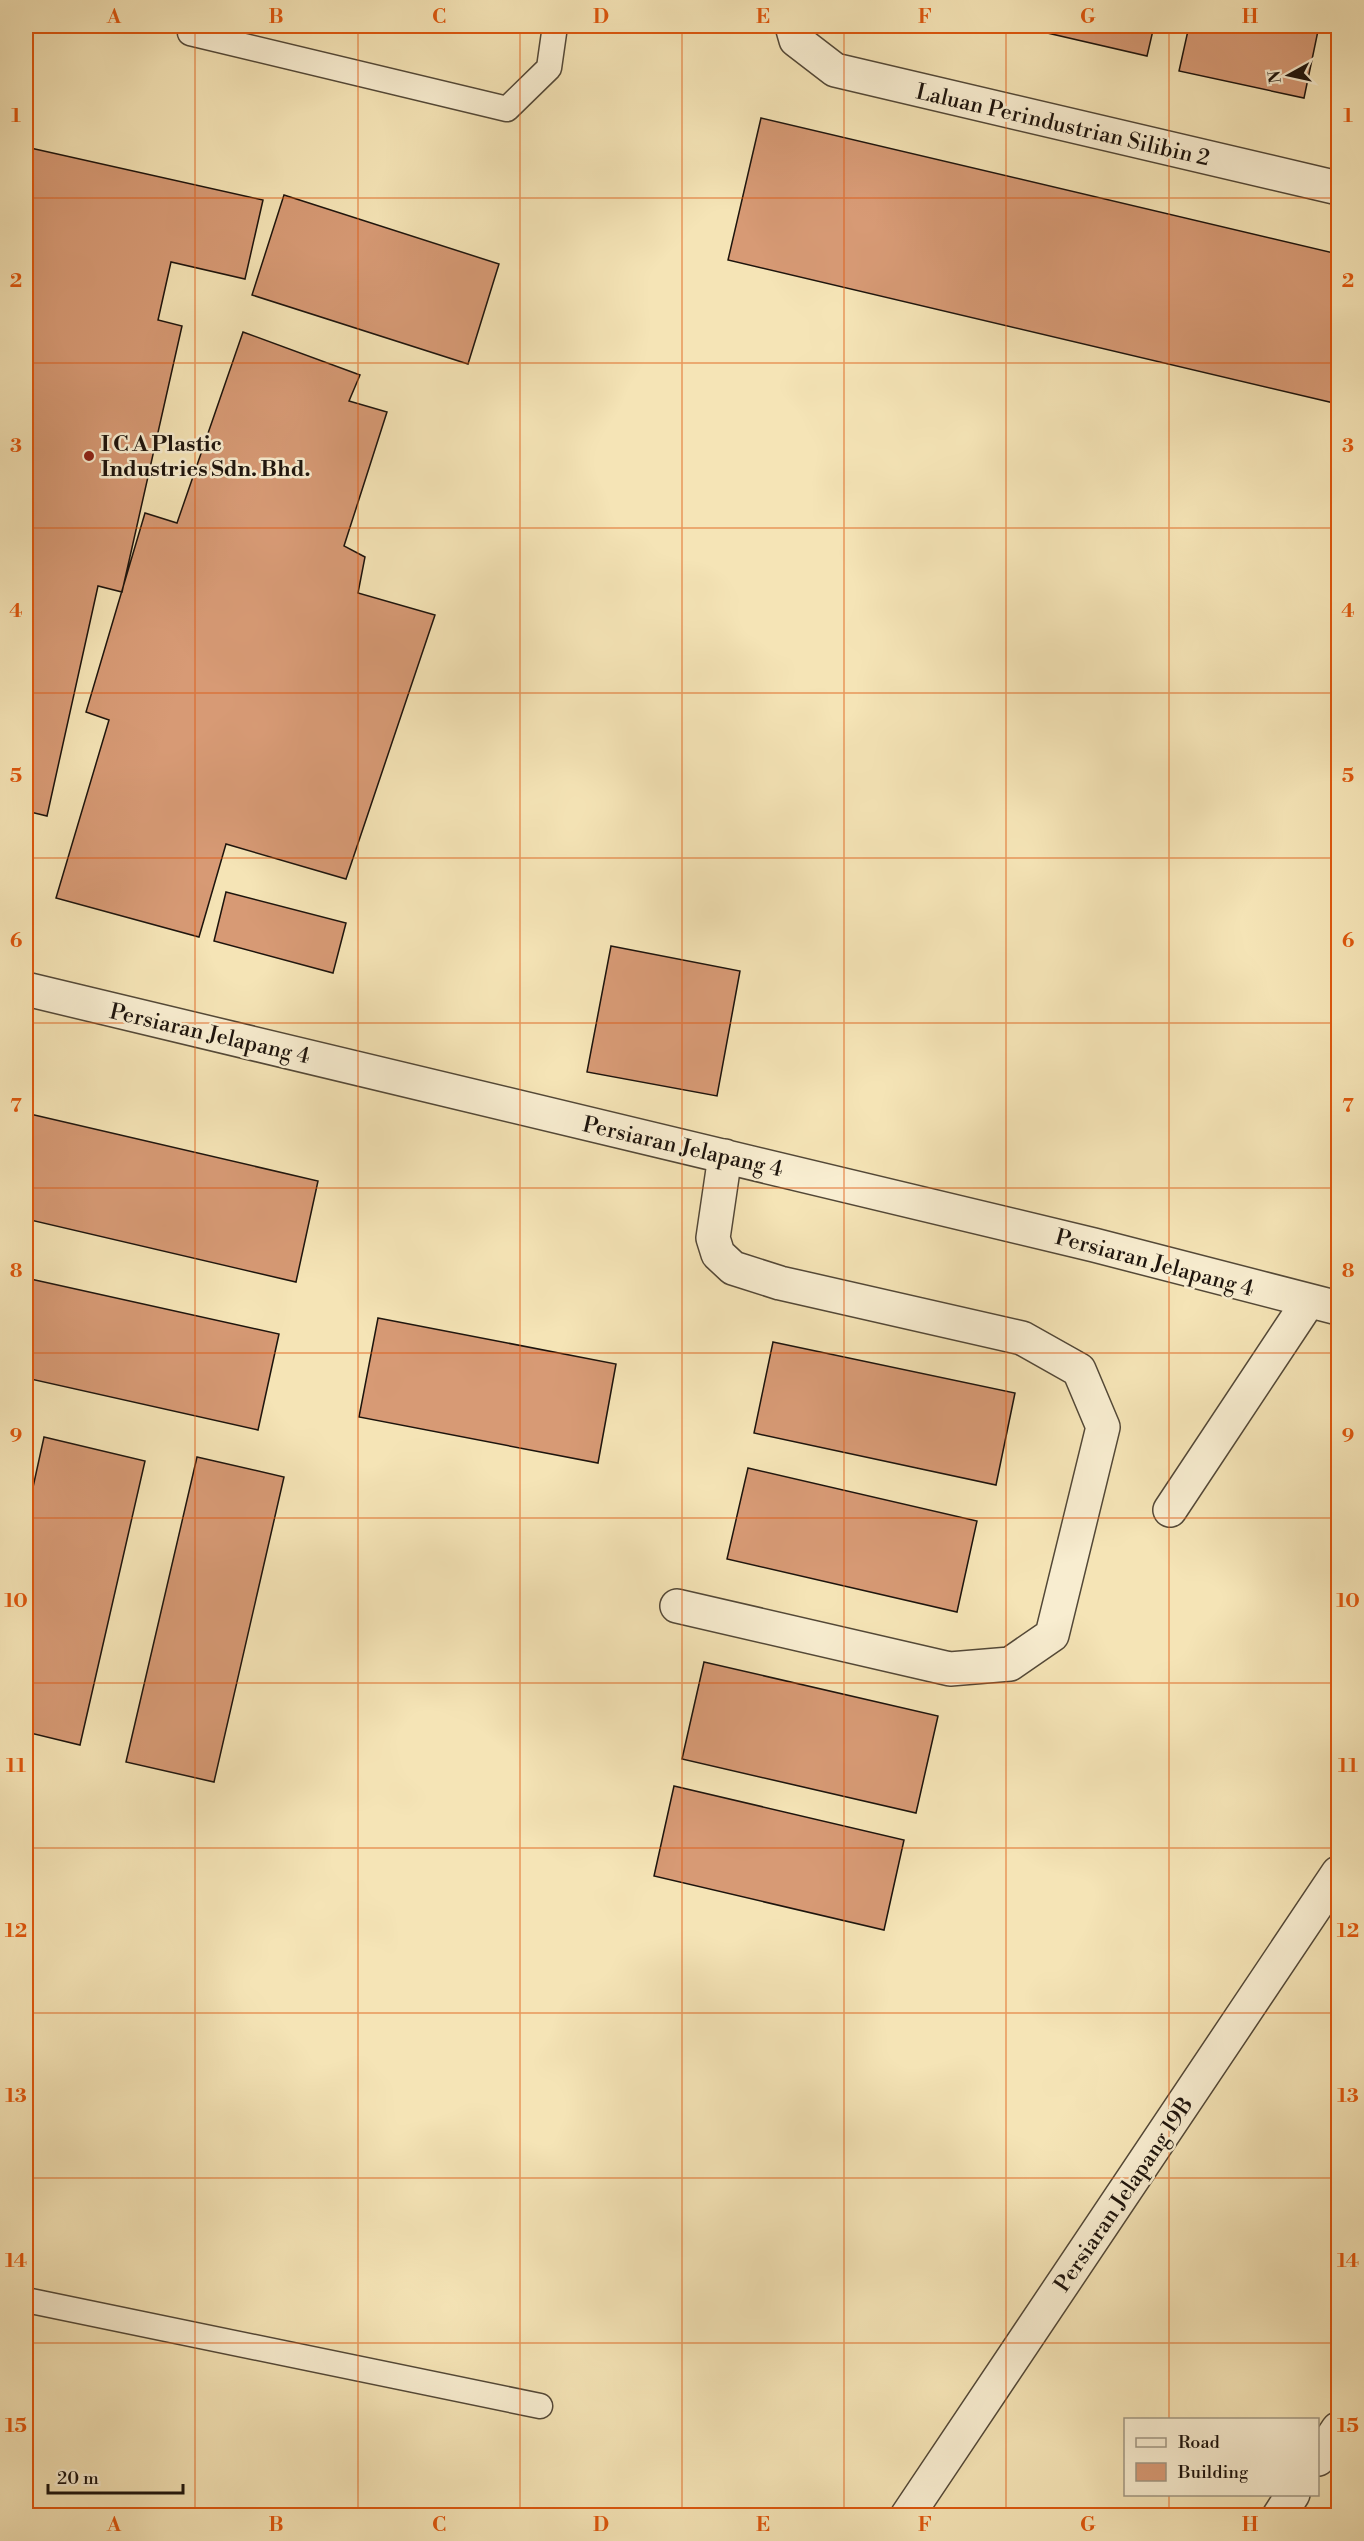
<svg xmlns="http://www.w3.org/2000/svg" width="1364" height="2541" viewBox="0 0 1364 2541" font-family="'Libre Bodoni',serif">
<style>
.building{fill:#d79a75;stroke:#1d140d;stroke-width:1.5}
.lines{fill:none;stroke-linecap:round;stroke-linejoin:round}
.service-casing{stroke:#534837;stroke-width:27}
.minor-casing{stroke:#534837;stroke-width:36}
.service{stroke:#f8edd0;stroke-width:24}
.minor{stroke:#f8edd0;stroke-width:33}
.grid{fill:none;stroke:#de560c;stroke-width:1.5;stroke-opacity:0.55}
.poi-dot{fill:#8f2418;stroke:#f8edd0;stroke-width:2}
.labels{text-anchor:middle;stroke-width:5;stroke-linejoin:round;paint-order:stroke}
.street-label{font-size:22px;fill:#1d140d;stroke:#f8edd0}
.poi-label{font-size:22px;font-weight:bold;fill:#1d140d;stroke:#f8edd0;text-anchor:start}
.neatline{fill:none;stroke:#de560c;stroke-width:2}
.grid-label{font-size:20px;text-anchor:middle;font-weight:bold;fill:#de560c}
</style>
<rect width="100%" height="100%" fill="#f5e4b6"/>
<filter id="stains"><feTurbulence type="fractalNoise" baseFrequency=".00333" numOctaves="4"/><feColorMatrix values="0 0 0 0 .2 0 0 0 0 .09 0 0 0 0 .02 0 0 0 .5 -.17"/></filter>
<radialGradient id="worn" r=".72"><stop offset=".6" stop-color="#630" stop-opacity="0"/><stop offset="1" stop-color="#630" stop-opacity=".3"/></radialGradient>
<path class="building" d="M1017 26H1154L1147 56Z
M1189 26H1319L1304 98 1179 71Z
M1338 89V115L1332 114Z
M761 118 1338 254V404L728 260Z
M26 147 263 200 245 279 171 262 158 320 182 326 122 592 98 586 47 816 26 811Z
M284 195 499 264 468 364 252 295Z
M243 332 360 375 349 401 387 412 344 546 365 557 358 593 435 615 346 879 226 844 199 937 56 898 109 720 86 712 145 513 177 523Z
M226 892 346 923 333 973 214 941Z
M611 946 740 971 717 1096 587 1072Z
M30 1114 318 1181 296 1282 26 1219V1134Z
M26 1278 279 1334 258 1430 26 1378Z
M378 1318 616 1364 598 1463 359 1417Z
M773 1342 1015 1393 996 1485 754 1433Z
M44 1437 145 1461 80 1745 26 1732V1519Z
M197 1457 284 1477 214 1782 126 1762Z
M748 1468 977 1521 957 1612 727 1559Z
M704 1662 938 1716 916 1813 682 1759Z
M674 1786 904 1840 884 1930 654 1876Z"/>
<g class="lines">
<g class="service-casing">
<path id="service" d="M192 26 190 33 507 109 549 68 555 26
M26 2300 540 2406"/>
</g>
<g class="minor-casing">
<path id="minor" d="M792 26 796 40 835 70 1338 188
M26 989 1094 1245 1338 1308
M1170 1510 1308 1302
M677 1606 950 1669 1010 1664 1052 1635 1103 1427 1079 1370 1022 1338 780 1283 733 1268 718 1254 713 1238 725 1156
M1318 2459 1338 2429
M907 2516 1338 1873
M1279 2516 1293 2494"/>
</g>
<use href="#service" class="service"/>
<use href="#minor" class="minor"/>
</g>
<path class="grid" d="M195 26V2516M358 26V2516M520 26V2516M682 26V2516M844 26V2516M1006 26V2516M1169 26V2420M26 198H1338M26 363H1338M26 528H1338M26 693H1338M26 858H1338M26 1023H1338M26 1188H1338M26 1353H1338M26 1518H1338M26 1683H1338M26 1848H1338M26 2013H1338M26 2178H1338M26 2343H1338M1169 2494V2516"/>
<circle class="poi-dot" cx="89" cy="456" r="6"/>
<g class="labels">
<g class="street-label">
<text transform="translate(1063 124) rotate(13)" y="8">Laluan Perindustrian Silibin 2</text>
<text transform="translate(210 1033) rotate(13)" y="8">Persiaran Jelapang 4</text>
<text transform="translate(683 1146) rotate(13)" y="8">Persiaran Jelapang 4</text>
<text transform="translate(1155 1262) rotate(15)" y="8">Persiaran Jelapang 4</text>
<text transform="translate(1123 2194) rotate(-56)" y="8">Persiaran Jelapang 19B</text>
</g>
<g class="poi-label">
<text x="101" y="451">I C A Plastic<tspan x="101" dy="25">Industries Sdn. Bhd.</tspan></text>
</g>
</g>
<rect width="1364" height="2541" fill="none" stroke="#f5e4b6" stroke-width="66"/>
<rect x="1124" y="2418" width="195" height="78" fill="#f8edd0" stroke="#a09682" stroke-width="1.5"/>
<rect x="1136" y="2438" width="30" height="9" fill="#f8edd0" stroke="#a09682" stroke-width="1.5"/>
<text x="1178" y="2448" font-size="18" fill="#1d140d">Road</text>
<rect x="1136" y="2463" width="30" height="18" fill="#d79a75" stroke="#a09682" stroke-width="1.5"/>
<text x="1178" y="2478" font-size="18" fill="#1d140d">Building</text>
<g transform="translate(1289 75) rotate(262)" stroke="#f8edd0" stroke-width="4.5" paint-order="stroke">
<path d="M0-4.5L10 22L0 15L-10 22Z" fill="#1d140d"/>
<text y="-9" font-size="16" font-weight="bold" text-anchor="middle" fill="#1d140d">N</text>
</g>
<path d="M48 2484v9h135v-9" fill="none" stroke="#1d140d" stroke-width="3"/>
<text x="57" y="2484" font-size="18" fill="#1d140d" stroke="#f8edd0" stroke-width="4.5" paint-order="stroke">20 m</text>
<rect x="33" y="33" width="1298" height="2475" class="neatline"/>
<g class="grid-label">
<text x="114" y="23">A</text>
<text x="276" y="23">B</text>
<text x="439" y="23">C</text>
<text x="601" y="23">D</text>
<text x="763" y="23">E</text>
<text x="925" y="23">F</text>
<text x="1088" y="23">G</text>
<text x="1250" y="23">H</text>
<text x="16" y="122">1</text>
<text x="1348" y="122">1</text>
<text x="16" y="287">2</text>
<text x="1348" y="287">2</text>
<text x="16" y="452">3</text>
<text x="1348" y="452">3</text>
<text x="16" y="617">4</text>
<text x="1348" y="617">4</text>
<text x="16" y="782">5</text>
<text x="1348" y="782">5</text>
<text x="16" y="947">6</text>
<text x="1348" y="947">6</text>
<text x="16" y="1112">7</text>
<text x="1348" y="1112">7</text>
<text x="16" y="1277">8</text>
<text x="1348" y="1277">8</text>
<text x="16" y="1442">9</text>
<text x="1348" y="1442">9</text>
<text x="16" y="1607">10</text>
<text x="1348" y="1607">10</text>
<text x="16" y="1772">11</text>
<text x="1348" y="1772">11</text>
<text x="16" y="1937">12</text>
<text x="1348" y="1937">12</text>
<text x="16" y="2102">13</text>
<text x="1348" y="2102">13</text>
<text x="16" y="2267">14</text>
<text x="1348" y="2267">14</text>
<text x="16" y="2432">15</text>
<text x="1348" y="2432">15</text>
<text x="114" y="2531">A</text>
<text x="276" y="2531">B</text>
<text x="439" y="2531">C</text>
<text x="601" y="2531">D</text>
<text x="763" y="2531">E</text>
<text x="925" y="2531">F</text>
<text x="1088" y="2531">G</text>
<text x="1250" y="2531">H</text>
</g>
<rect width="100%" height="100%" filter="url(#stains)"/>
<rect width="100%" height="100%" fill="url(#worn)"/>
</svg>
